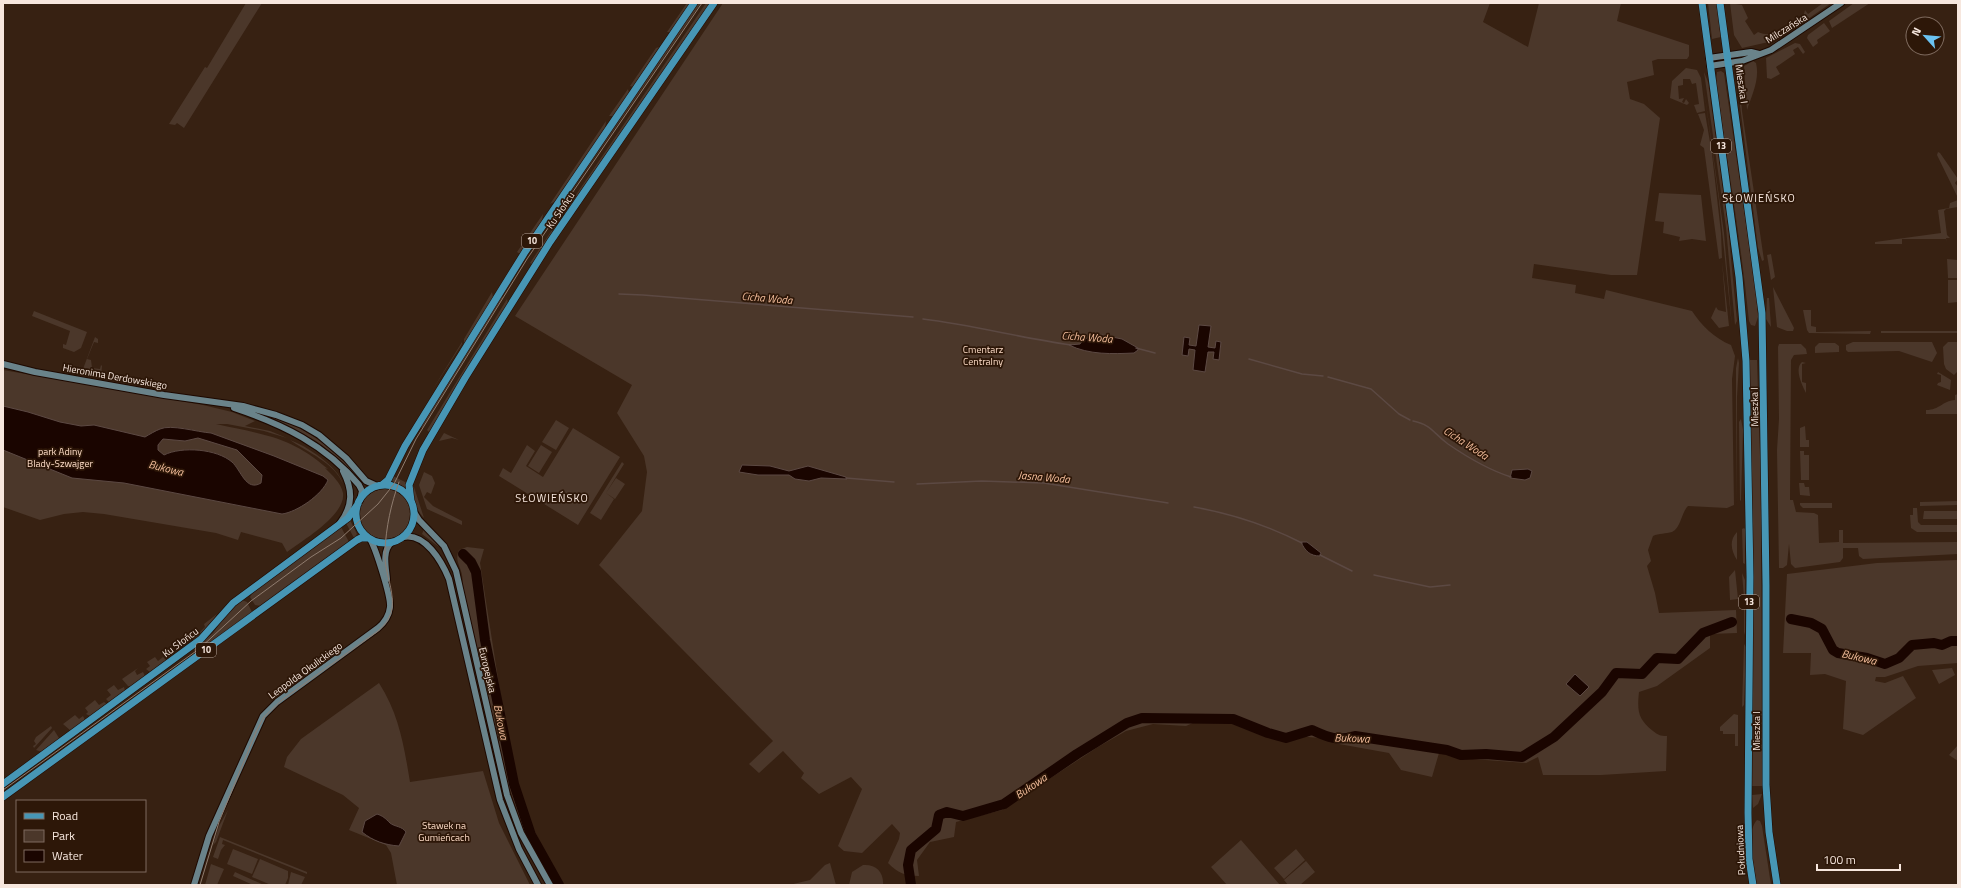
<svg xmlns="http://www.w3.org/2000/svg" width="1961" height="888" viewBox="0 0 1961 888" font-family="'Titillium Web',sans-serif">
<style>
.green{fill:#4b372a}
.water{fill:#1a0500;stroke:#5c4943;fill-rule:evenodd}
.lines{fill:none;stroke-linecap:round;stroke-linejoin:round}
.stream{stroke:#5c4943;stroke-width:1.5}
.river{stroke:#1a0500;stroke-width:10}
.secondary-casing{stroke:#1d0900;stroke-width:8}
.primary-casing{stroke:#1d0900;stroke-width:8}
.secondary{stroke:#6a838a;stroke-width:6}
.primary{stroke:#4796b5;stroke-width:7}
.tram{stroke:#8f7c6f;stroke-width:1}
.labels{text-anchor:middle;stroke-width:3.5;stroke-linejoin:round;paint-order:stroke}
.shield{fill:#2d1708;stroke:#baa99e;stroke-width:1}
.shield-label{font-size:9px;font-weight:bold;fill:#f7e7de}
.street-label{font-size:10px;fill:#f7e7de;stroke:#2d1708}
.park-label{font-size:10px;fill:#fddcc7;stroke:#2d1708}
.neighbourhood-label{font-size:11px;letter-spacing:1px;fill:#f7e7de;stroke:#2d1708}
.water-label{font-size:11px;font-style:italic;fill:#f4be9c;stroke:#2d1708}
</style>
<rect width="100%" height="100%" fill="#372112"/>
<path class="green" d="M246 3H262L184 128 177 123 175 125 169 124 205 67 207 68Z
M687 3H691L670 32H667Z
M697 3H701L558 211V210Z
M706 3H710L567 213 563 214Z
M723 3H1490L1483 22 1528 47 1539 3H1621L1617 21 1689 45V56L1687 59H1658L1652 61 1654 75 1627 82 1630 99 1644 104 1660 118 1637 275H1611L1534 264 1532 278 1576 285 1575 293 1604 299 1606 290 1692 311C1702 326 1714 338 1731 345L1735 356 1732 379 1734 505 1727 508 1688 506C1681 513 1681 528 1672 532 1666 534 1659 533 1653 536L1648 550 1651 561 1647 566 1655 593 1659 613 1736 610 1737 633 1710 634V648L1657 686 1639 692C1637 711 1638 719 1653 731 1658 735 1660 736 1667 736L1666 771 1601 775H1543L1538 757 1526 763 1459 758 1448 753H1439L1432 777 1401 770 1389 753 1339 744 1321 738 1308 737 1299 733 1285 736 1268 733 1233 719 1204 718 1186 726 1153 724 1126 731 1098 747 1002 810 956 822 954 837 930 842 917 860 919 876C905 876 898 873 888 863L899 839 900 833 892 824 862 853 844 851 838 846 862 789 851 777 819 794 801 778 804 773 783 751 759 773 749 764 773 741 599 565 642 511 647 472 644 456 617 413 632 385 515 316Z
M1708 3H1717L1721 37 1712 39Z
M1730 3 1742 5 1748 18 1745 21 1754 35 1758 32C1774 39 1793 28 1803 15L1807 20 1773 41 1742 48 1734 35Z
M1823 3H1831L1808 19 1804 14 1805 10 1808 14Z
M1854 3H1870L1832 28 1829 21Z
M1824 23 1830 31 1817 40 1818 43 1813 47 1807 38 1808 35Z
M1795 43 1800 44 1805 52 1803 54 1798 47 1793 50 1795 54 1776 67 1780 74 1771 79 1767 78 1766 58Z
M659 47 633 87 630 86 656 48Z
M1753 61 1756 63C1760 79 1752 95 1747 110L1744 66Z
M1686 68 1697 70 1701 78 1705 111 1697 113 1694 105 1699 104 1696 83 1692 84 1690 79H1683V85L1678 86 1679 99 1684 98 1682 102 1684 103 1686 99 1689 103 1687 105 1670 98 1672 81Z
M1738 68 1742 111 1764 260 1762 261 1758 248 1736 74Z
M1721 71 1724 73 1757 299 1758 317 1755 326 1751 325 1749 321C1741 241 1727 162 1716 82L1717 72Z
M1704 72 1708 82 1728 227 1737 321 1735 325 1726 228Z
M1702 74 1724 233 1732 327 1719 201Z
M628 89 629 93 614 116H609Z
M1705 113 1712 154 1721 233 1722 258 1719 259 1704 148 1700 145 1704 130 1698 114Z
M606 121 605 129 556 201 550 204Z
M1938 152 1940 153 1958 179 1955 183 1958 187V198L1937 155Z
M1659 193 1701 195 1706 241 1692 239 1679 241 1680 237 1663 233 1664 222 1655 221Z
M1958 200V207L1946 209 1944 211 1947 235 1950 238H1946L1947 243 1946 239H1902V244H1875V242L1941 233 1938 210 1949 208 1950 203Z
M543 214 542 221 520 254 517 252Z
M556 224 557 227 532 264 530 263Z
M1771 254 1775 277 1771 280 1767 255Z
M1947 259 1958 260V278H1948Z
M1722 261 1729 326 1719 328 1711 318 1716 307 1718 310 1726 312Z
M1948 280H1958V302L1948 303Z
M1773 287 1792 324 1794 328 1793 331H1787L1777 327Z
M492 292 493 297 464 344V339Z
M500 297H503L422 428 420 426Z
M1767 298H1769L1771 327 1766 319Z
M507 299 508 303 429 432 427 430Z
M1803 310H1811V326L1816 327V332L1871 331 1870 334 1809 333 1807 330Z
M34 311 87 332 81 348 74 352 63 348V344L66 345 70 331 32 316Z
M1881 331H1958V333H1881Z
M95 337 98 339V343L94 342 87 359 91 360 92 368 100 369 101 365 102 366 101 376 84 373 83 369Z
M462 342V344L431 392Z
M1853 342H1932L1937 353 1932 362 1899 351 1848 352 1846 350V345Z
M1948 342H1958V371L1954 375 1946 369 1944 364 1943 347Z
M1819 343H1835L1839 346V352L1815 353V347Z
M1779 344H1801L1806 349 1807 354 1794 355 1791 360 1790 500H1793L1796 512 1814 513 1818 515 1819 543 1839 542V530H1843V543L1958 542V554L1863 559 1859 556 1858 548H1843V558L1840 562 1795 568 1791 564 1789 544 1787 565 1783 568H1779L1777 450 1779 419 1778 347Z
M1738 358 1739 363 1737 397 1736 503V368Z
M1749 360H1757L1761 489 1762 786H1752L1753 634Z
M1802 362 1806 363 1802 364V382L1806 383V393C1802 385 1794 369 1802 362Z
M3 370 203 405 232 412 255 421 245 426 270 431 287 438 264 431 227 424H216C265 435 290 436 328 469L325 468C332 475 341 483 343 493 346 515 303 540 287 552L282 543 241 532 238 540 216 533 104 514 83 512 64 514 40 520 3 507Z
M1938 372 1951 380 1950 390 1937 385 1938 383 1941 382V375L1937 374Z
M1958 394V414H1926V410C1940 410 1942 401 1955 400V395Z
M267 415C310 429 329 446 360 478L358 479 340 460 316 441Z
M1741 419 1743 430 1741 500 1740 501 1739 422Z
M556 420 569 428 556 450 542 442Z
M1805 426 1806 440H1809V447H1800V428Z
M573 428 620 457 578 525 499 476 503 468 511 473 527 445 535 451 526 466 543 477Z
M444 433 459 440 452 438 439 441Z
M290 440C305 445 339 467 343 484 335 463 307 452 290 440Z
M541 445 552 452 539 473 528 466Z
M1800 451H1804V455H1809V480H1801Z
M622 462 624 464 606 493 614 499 601 520 590 513Z
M424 472 432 476 435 483 431 494 427 492 424 497 433 506 462 521V525L427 509 419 485Z
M393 476 407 483 405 487 392 481Z
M616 478 625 484 615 499 606 493Z
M1799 483H1804L1805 487H1809L1810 496 1800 495Z
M412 486 414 487 424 518C417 512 412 496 412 486Z
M360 514a25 25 0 1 1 50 0a25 25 0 1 1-50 0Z
M1958 501V505L1920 506V502Z
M1800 503H1832V508H1803L1800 505Z
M1913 508H1917L1918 522 1921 525H1958V532H1917L1911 528 1910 515H1913Z
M1958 511V519H1923L1924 511Z
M350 520 357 534 354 538 346 523Z
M341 527 349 542 261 606 255 605 250 597 253 592Z
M1744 528 1745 529V564L1743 563 1742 529Z
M424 529 433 538 439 547 422 534Z
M1737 532V560C1731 551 1729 540 1737 532Z
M467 547 484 549 480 563 507 736 522 801 527 816 539 840 532 846 523 828 507 781 462 584C465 570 453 563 459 550Z
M1958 560V663L1918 666 1885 677H1876L1875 681 1885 683 1903 676 1916 698 1863 735 1843 729 1846 681 1825 674 1810 675 1811 653H1783L1787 574 1877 563Z
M1735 570 1738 599 1730 600 1729 577Z
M1742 573 1745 580V632L1744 635V598Z
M242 600 247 602 252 612 197 654 193 649 213 633 229 610Z
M217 614 208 628 194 641 193 639 205 627 204 624Z
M1744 644 1746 647 1744 705 1742 707Z
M155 657 158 661 163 657 166 660 164 664 150 672 146 669 150 666 147 662Z
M138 668 135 671 137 675 143 672 145 676 132 687 128 686 122 679Z
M1952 668 1955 675 1939 684 1932 670Z
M379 683C399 714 404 746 410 782L483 771 499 823 530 885H397L391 853 386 845 349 830 359 808 343 795 284 767 287 757 301 739Z
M114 685 118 690 124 687 125 691 109 702 106 699 111 695 107 690Z
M95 700 99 705 104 702 107 704 92 717 86 714 88 712 85 708Z
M1734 714 1738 715V746H1735V734H1723V731H1720V727Z
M75 715 79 719 83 716 85 720 71 731 63 724Z
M51 726 52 728 34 748 33 746 36 744 34 741 36 737Z
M54 730 59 738 58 741 42 752 36 750Z
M1958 745V761L1949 755Z
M1762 794 1758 804 1753 808 1752 795Z
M228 810 216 842 213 845 219 826Z
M1757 820 1760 821 1762 826 1771 885H1756C1753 868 1745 833 1757 820Z
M220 837 307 872V874L223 840 222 844 225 845 221 850 218 859 213 857Z
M1241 840 1280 885H1227L1211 867Z
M233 849 258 859 252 874 227 864Z
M1296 849 1305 860 1284 879 1274 868Z
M260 859 288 871V878L285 885H271L252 877Z
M1306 861 1315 872 1300 885H1288L1284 880Z
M830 863 836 885H789L810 880 825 865Z
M211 864 224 869 217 885H205Z
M863 865C876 864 884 872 883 885H849L852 872Z
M235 872 264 885H253L233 876Z
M291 872 305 877 301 885H288Z"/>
<path class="water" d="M1199 325 1211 326 1208 347 1215 348 1216 341 1221 342 1219 360 1213 359 1214 352H1208L1205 372 1193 370 1195 350 1189 349 1188 356 1182 355 1184 337 1190 338 1189 345 1196 346Z
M1102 335 1122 339 1138 348V350L1134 353C1113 354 1089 355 1069 345L1080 344C1085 336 1093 337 1102 335Z
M3 406 28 412 60 422 81 426 94 425 145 437C150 434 155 431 160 429 171 424 197 432 211 433L274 456 323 476 328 480C322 495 297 512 282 514L124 483 72 478 3 450ZM198 438 237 450 262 475 261 483C246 492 241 470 232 462 217 449 182 446 164 455L158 450V445L163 439 185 441Z
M742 465 770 466 789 471 808 466 846 477 847 479 821 478 809 481 795 479 789 475H758L739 472Z
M1528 469 1532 471 1530 478 1525 480 1510 478 1512 470Z
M1301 542H1307L1321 553 1320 556C1310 556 1305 551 1301 542Z
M1575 674 1589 687 1580 696 1566 684Z
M377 814C383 816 385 818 390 823 395 827 402 826 406 832L399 846C385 845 373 841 362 832L365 821Z"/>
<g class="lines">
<path class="stream" d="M619 294 643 295 913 317
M923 319C973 325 1021 338 1071 345
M1136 348 1155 353
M1249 359 1302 374 1323 376
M1328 377 1371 389 1399 414 1410 420
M1413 421C1432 425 1433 433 1448 444 1467 457 1489 470 1511 477
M846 478 894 482
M917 484 982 481 1044 483 1168 503
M1194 507C1233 514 1267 525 1302 543
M1320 555 1352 571
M1374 575 1430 587 1450 585"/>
<path class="river" d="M463 554 471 562 476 572 485 640 514 784 531 835 559 885
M1791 619 1811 623 1822 629 1833 650 1838 653 1867 658 1885 664 1899 658 1912 645 1934 643 1942 645 1951 641H1958
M911 885 908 865 911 850 936 829 939 815 947 812 963 816 1004 804 1077 754 1127 723 1142 718 1233 719 1268 733 1286 738 1312 730C1329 738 1337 741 1355 736L1447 750 1461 755 1486 754 1522 757 1554 737 1602 692 1616 673 1642 674 1657 658 1678 659 1703 633 1732 622"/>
<g class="secondary-casing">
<path id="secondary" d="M1709 58 1751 52 1759 54
M1710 66 1742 61 1771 50 1841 3
M3 364 35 372 164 395 243 406 276 415 302 425 319 435 346 458 366 481 377 486
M234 408C282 424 326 445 359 485L362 491 360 500
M414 512 419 520 444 546 456 571 507 795 521 833 550 885
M340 523C353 506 353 490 343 471
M403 537C425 532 442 562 449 579L500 800 519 849 538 885
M387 579C386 568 382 551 391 543
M194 885 209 836 263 716 277 702 378 628C384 623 389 616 390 607 391 597 376 549 370 539"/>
</g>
<g class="primary-casing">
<path id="primary" d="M1702 3 1739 277 1746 361 1750 577 1748 813 1749 859 1753 885
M1720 3 1762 313 1766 585V785L1769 832 1777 885
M356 514a29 29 0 1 1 58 0a29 29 0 1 1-58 0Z
M382 485 388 480 405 446 525 252 694 3
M411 501 409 485 423 450 465 378 550 242 714 3
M3 784 201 639 233 603 348 518 358 504
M3 797 357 540 361 538H368"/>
</g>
<use href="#secondary" class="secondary"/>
<use href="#primary" class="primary"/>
<path class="tram" d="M3 790 199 649 251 601 311 557 341 538 378 504 394 484 416 439 527 259 702 3
M200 885 219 822 256 732 264 717 282 700 378 631C407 607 383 580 385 551 386 527 391 504 399 482"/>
</g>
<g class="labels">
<g class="shield">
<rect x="1711" y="139" width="20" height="14" rx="3"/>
<rect x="522" y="234" width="20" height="14" rx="3"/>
<rect x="1739" y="595" width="20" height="14" rx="3"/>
<rect x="196" y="643" width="20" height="14" rx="3"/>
</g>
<g class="shield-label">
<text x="1721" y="149">13</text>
<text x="532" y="244">10</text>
<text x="1749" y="605">13</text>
<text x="206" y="653">10</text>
</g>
<g class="street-label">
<text transform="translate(1786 28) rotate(-32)" y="4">Milczańska</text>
<text transform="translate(1742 84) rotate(82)" y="4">Mieszka I</text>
<text transform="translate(560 210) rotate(-56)" y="4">Ku Słońcu</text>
<text transform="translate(115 376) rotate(10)" y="4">Hieronima Derdowskiego</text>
<text transform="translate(1754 407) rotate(-91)" y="4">Mieszka I</text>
<text transform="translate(180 642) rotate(-37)" y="4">Ku Słońcu</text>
<text transform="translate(305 670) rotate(-36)" y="4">Leopolda Okulickiego</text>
<text transform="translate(488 670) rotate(77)" y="4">Europejska</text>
<text transform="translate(1756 731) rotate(-90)" y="4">Mieszka I</text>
<text transform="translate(1740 850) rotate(-93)" y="4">Południowa</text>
</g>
<g class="park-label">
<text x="983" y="353">Cmentarz<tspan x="983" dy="12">Centralny</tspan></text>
<text x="60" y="455">park Adiny<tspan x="60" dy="12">Blady-Szwajger</tspan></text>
<text x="444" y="829">Stawek na<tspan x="444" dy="12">Gumieńcach</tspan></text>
</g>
<g class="neighbourhood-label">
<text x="1759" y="202">SŁOWIEŃSKO</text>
<text x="552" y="502">SŁOWIEŃSKO</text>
</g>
<g class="water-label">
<text transform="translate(767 298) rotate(5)" y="4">Cicha Woda</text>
<text transform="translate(1087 337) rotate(4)" y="4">Cicha Woda</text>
<text transform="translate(1466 443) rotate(33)" y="4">Cicha Woda</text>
<text transform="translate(166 468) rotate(14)" y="4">Bukowa</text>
<text transform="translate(1044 477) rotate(5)" y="4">Jasna Woda</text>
<text transform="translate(1859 657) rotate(13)" y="4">Bukowa</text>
<text transform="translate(501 722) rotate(79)" y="4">Bukowa</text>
<text transform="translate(1352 738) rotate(2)" y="4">Bukowa</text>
<text transform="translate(1031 786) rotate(-34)" y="4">Bukowa</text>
</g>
</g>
<rect width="1961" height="888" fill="none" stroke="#f7e7de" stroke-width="8"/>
<rect x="16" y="800" width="130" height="72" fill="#2d1708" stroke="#7e6a5e"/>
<rect x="24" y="813" width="20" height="6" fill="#4796b5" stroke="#7e6a5e"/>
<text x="52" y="820" font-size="12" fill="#f7e7de">Road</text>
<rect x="24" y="830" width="20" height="12" fill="#4b372a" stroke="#7e6a5e"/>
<text x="52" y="840" font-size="12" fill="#f7e7de">Park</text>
<rect x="24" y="850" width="20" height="12" fill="#1a0500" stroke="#7e6a5e"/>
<text x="52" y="860" font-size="12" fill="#f7e7de">Water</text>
<g transform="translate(1925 36) rotate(297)"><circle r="19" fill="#2d1708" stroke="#7e6a5e"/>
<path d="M0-3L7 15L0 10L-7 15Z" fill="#6bc3f2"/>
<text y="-6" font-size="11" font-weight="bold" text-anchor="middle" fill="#f7e7de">N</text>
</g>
<path d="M1817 864v6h83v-6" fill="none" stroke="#f7e7de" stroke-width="2"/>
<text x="1823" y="864" font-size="12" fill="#f7e7de" stroke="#2d1708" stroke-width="3" paint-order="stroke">100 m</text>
</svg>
